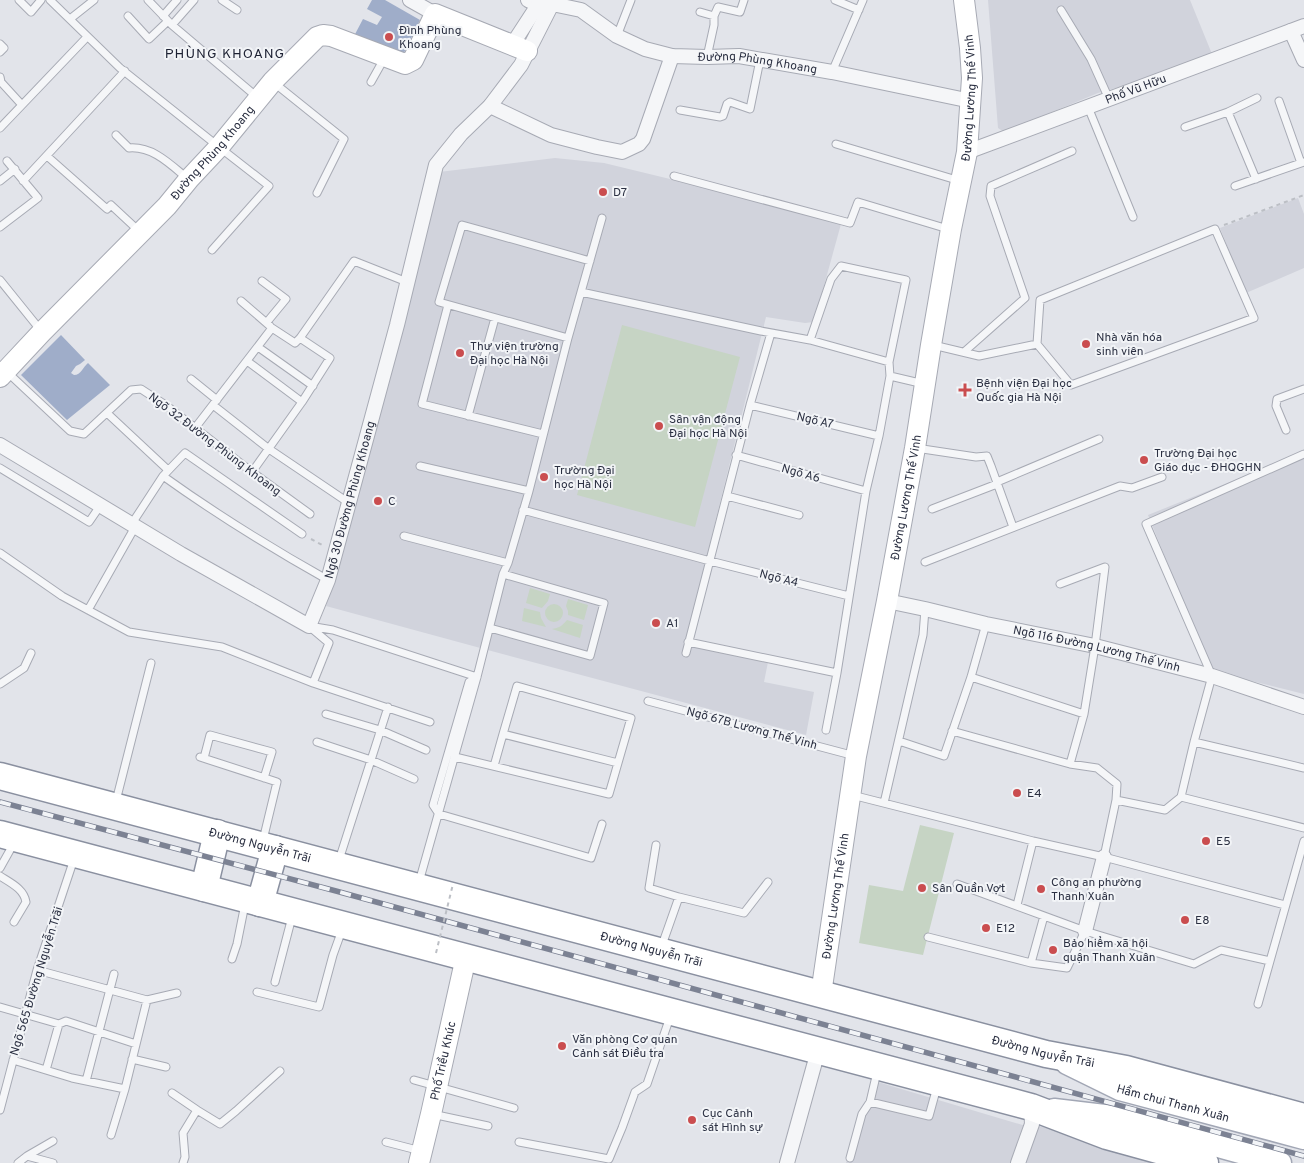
<svg xmlns="http://www.w3.org/2000/svg" width="1304" height="1163" viewBox="0 0 1304 1163" font-family="Overpass,sans-serif">
<style>
.built{fill:#d1d3dc}
.green{fill:#c6d4c4}
.water{fill:#9fadc9}
.lines{fill:none;stroke-linecap:round;stroke-linejoin:round}
.lane-casing{stroke:#a7aab4;stroke-width:9}
.street-casing{stroke:#a7aab4;stroke-width:16}
.secondary-casing{stroke:#a7aab4;stroke-width:22}
.primary-casing{stroke:#a2a7b5;stroke-width:25}
.highway-casing{stroke:#8a90a0;stroke-width:29}
.path{stroke:#bcbfc5;stroke-width:2;stroke-dasharray:4 4;stroke-linecap:butt}
.lane{stroke:#f5f6f8;stroke-width:7}
.street{stroke:#f5f6f8;stroke-width:14}
.secondary{stroke:#fff;stroke-width:20}
.primary{stroke:#fff;stroke-width:22}
.highway{stroke:#fff;stroke-width:26}
.rail-casing{stroke:#7c8293;stroke-width:5.5}
.rail{stroke:#f2f4f7;stroke-width:4;stroke-dasharray:11;stroke-linecap:butt}
.path-bridge{stroke:#bcbfc5;stroke-width:2;stroke-dasharray:4 4;stroke-linecap:butt}
.poi-dot{fill:#ca4d4f;stroke:#f2f4f7;stroke-width:2}
.labels{text-anchor:middle;stroke-width:4;stroke-linejoin:round;paint-order:stroke}
.poi-label{font-size:12px;fill:#2b3042;stroke:#f2f4f7;text-anchor:start}
.street-label{font-size:12px;fill:#2b3042;stroke:#f2f4f7}
.neighbourhood-label{font-size:14px;letter-spacing:1px;fill:#1d2133;stroke:#f2f4f7}
</style>
<rect width="100%" height="100%" fill="#e2e4ea"/>
<path class="built" d="M988 0H1190L1212 54 1205 63 1098 93 1004 132 998 128Z
M555 158 604 163 736 195 841 224 814 322 805 323 766 317 685 644 768 662 764 682 814 692 806 735 484 649 326 606 339 560 439 172Z
M1298 198 1304 214V268L1246 293 1220 228Z
M1304 452V694L1211 671 1148 515Z
M871 1080 1026 1126 1011 1163H846L853 1136 857 1137Z
M1035 1125 1174 1163H1021Z"/>
<path class="green" d="M622 325 740 357 695 527 577 495Z
M530 588 550 594 548 601 542 608 526 603Z
M568 599 588 605 584 620 568 615V611L566 606Z
M545 613a9 9 0 1 1 18 0a9 9 0 1 1-18 0Z
M524 608 540 612 541 618 546 627 522 621Z
M567 620 583 625 580 638 552 629C559 628 562 626 567 620Z
M920 825 954 833 923 955 859 943 869 885 903 891Z"/>
<path class="water" d="M372 0H385L420 20 401 59 353 38 363 19 377 25 382 17 367 9Z
M61 335 85 360 80 364 76 366 71 373 74 375C81 375 83 367 88 363L110 385 67 420 21 375Z"/>
<g class="lines">
<g class="lane-casing">
<path id="lane" d="M19 0 31 12 41 0
M50 0 120 68 219 147 269 186 212 250
M148 0 172 25 257 97
M222 0 237 10
M835 0 859 10
M1061 10 1091 59 1109 99
M700 12 714 16
M128 16 149 39 168 21
M163 16 177 0
M70 19 94 0
M172 25 194 0
M617 36 631 0
M0 44 4 48 0 52
M707 57 714 25V16L718 7 740 12 744 0
M832 72 863 0
M0 77 1 82 22 105
M273 82 344 139 317 193
M371 82 385 57
M1279 101 1301 163
M1088 107 1133 217
M680 110 720 117 723 116 727 104 730 102 750 109 760 60
M1228 112 1256 179
M1185 127 1228 112 1257 98
M0 128 87 37
M116 135 129 148C153 146 171 165 188 179
M836 144 960 181
M47 156 107 209 111 205 140 232
M674 176 850 223 858 202 948 229
M0 181 15 169
M23 181 125 71
M1235 186 1304 162
M0 227 38 198 7 161
M0 280 42 332
M262 281 286 299 267 322
M581 292 761 331 810 340 889 362
M241 301 270 326
M448 305 422 404 543 434
M300 338 330 358 302 402
M568 338 439 302 462 225 590 261
M810 340 831 279 841 266 906 280 889 362 890 376 879 436 866 491 837 673 826 730
M933 345 979 356 1037 344 1071 385 1254 318 1215 229 1040 300 1037 344
M258 347 313 386
M964 352 1025 298 990 196 991 186 1072 151
M247 361 302 402 252 472
M6 371 70 431 84 434 131 390 141 389 167 406 252 472 310 514
M890 376 924 384
M191 379 217 400
M213 405 269 449 349 503
M750 405 879 436
M107 413 168 470
M468 416 495 318
M195 428 272 328 295 343 300 338 354 261 407 282
M1286 430 1276 406 1277 399 1304 389
M916 448 976 457 987 456 991 466 1013 527
M736 455 866 491
M420 466 529 491
M0 468 89 522 100 506
M163 476C216 514 271 548 328 580
M997 482 1099 439
M727 496 799 515
M932 509 997 484
M523 510 710 561 849 596
M131 525 163 476 185 453 302 534
M404 536 508 563
M0 553 62 596 129 632 222 647 313 683 430 722
M925 562 1120 486 1132 488 1162 477
M1060 584 1105 567 1095 646 1084 714 1070 764
M88 610 135 527
M309 626 333 630 477 677
M310 627 329 643 313 683
M490 628 590 656 604 603 503 574
M688 642 837 673
M686 653 750 405 771 333
M477 677 469 682 433 805 439 814 591 858 602 824
M971 677 1084 714
M0 684 24 668 31 653
M648 701 855 756
M326 714 380 730 426 750
M952 731 1070 764 1097 768 1117 784 1116 800
M899 741 944 756 971 677 986 624
M317 742 371 760 414 779
M1194 742 1304 768
M200 757 277 782 263 840
M455 757 609 794 631 718 517 686 503 734 618 763
M204 758 210 735 272 752 264 778
M494 766 503 734
M852 795 1033 841 1104 857 1285 905
M1181 797 1304 828
M116 801 151 663
M884 803 923 635 925 609
M656 845 649 888 679 897
M1104 857 1116 800 1165 810 1181 797 1194 742 1212 676 1146 524 1304 454
M339 860 388 707
M0 868 14 843
M0 876C11 883 24 889 26 902L14 922
M419 882 477 677 503 574 508 563 529 491 568 338 602 218
M957 884 1085 931 1194 964 1221 950 1270 961 1304 841
M1017 905 1033 841
M928 937 1031 963 1044 916
M661 948 679 897 744 913 768 882
M232 959 237 944 245 904
M1031 963 1067 968 1085 931
M37 970 147 1000 177 993
M275 982 292 917
M257 992 319 1007 333 955 342 930
M1258 1004 1270 961
M0 1007 59 1024 66 1021 136 1044
M132 1059 166 1067
M13 1060 72 1078 125 1089
M46 1070 59 1024
M877 1072 870 1102 929 1116 937 1087
M414 1080 514 1108
M86 1081 114 974
M172 1093 197 1110 183 1133 185 1157 183 1163
M0 1110 37 970 74 859
M197 1110 220 1124 236 1111 280 1071
M432 1114 488 1126
M111 1135 125 1089 147 1000
M386 1142 421 1151
M519 1142 609 1159 622 1128 635 1092 647 1084 670 1017
M27 1156 53 1163
M850 1158 862 1114 870 1102
M18 1163 27 1156 53 1141"/>
</g>
<g class="street-casing">
<g id="street">
<path d="M410 0 435 14"/>
<path id="s1" d="M528 0 538 5 552 4 581 10 617 36 645 49 672 56 707 57 739 56 832 72 971 101"/>
<path d="M1291 31 1304 60"/>
<path d="M512 45 538 5"/>
<path d="M490 106 551 135 597 147 622 152 639 144 643 139 672 56"/>
<path id="s2" d="M967 152 1304 26"/>
<path id="s3" d="M0 445 181 554 309 626 328 580 397 325 436 165 461 134 490 106 521 65 552 4"/>
<path id="s4" d="M887 601 925 609 986 624 1095 646 1212 676 1304 707"/>
<path d="M1085 931 1104 857"/>
<path d="M787 1163 818 1051"/>
<path d="M1018 1163 1032 1124 1031 1107"/>
</g>
</g>
<g class="secondary-casing">
<g id="secondary">
<path id="s5" d="M0 377 42 332 167 206 189 179 219 147 273 81 317 37 323 35 331 36 405 64 413 60 435 14 527 51"/>
<path id="s6" d="M821 994 856 756 887 601 915 448 931 345 951 229 967 152 972 78 970 48 964 0"/>
<path id="s7" d="M419 1163 431 1114 466 957"/>
</g>
</g>
<g class="primary-casing">
<g id="primary">
<path id="s8" d="M1067 1063 1120 1089 1304 1138"/>
<path d="M1054 1110 1113 1117 1280 1163"/>
</g>
</g>
<g class="highway-casing">
<g id="highway">
<path id="s9" d="M0 776 1046 1054 1126 1069 1304 1117"/>
<path d="M0 834 1031 1107 1107 1136 1205 1163"/>
<path d="M204 888 217 833"/>
<path d="M260 903 275 849"/>
</g>
</g>
<path class="path" d="M1224 225 1304 195
M311 539 324 546"/>
<use href="#lane" class="lane"/>
<use href="#street" class="street"/>
<use href="#secondary" class="secondary"/>
<use href="#primary" class="primary"/>
<use href="#highway" class="highway"/>
<g class="rail-casing">
<path id="rail" d="M0 802 336 891 1304 1156"/>
</g>
<use href="#rail" class="rail"/>
<path class="path-bridge" d="M436 953 453 884"/>
</g>
<g class="poi-dot">
<circle cx="389" cy="37" r="5"/>
<circle cx="603" cy="192" r="5"/>
<circle cx="1086" cy="344" r="5"/>
<circle cx="460" cy="353" r="5"/>
<path d="M962.5 382.5h5v5h5v5h-5v5h-5v-5h-5v-5h5z"/>
<circle cx="659" cy="426" r="5"/>
<circle cx="1144" cy="460" r="5"/>
<circle cx="544" cy="477" r="5"/>
<circle cx="378" cy="501" r="5"/>
<circle cx="656" cy="623" r="5"/>
<circle cx="1017" cy="793" r="5"/>
<circle cx="1206" cy="841" r="5"/>
<circle cx="922" cy="888" r="5"/>
<circle cx="1041" cy="889" r="5"/>
<circle cx="1185" cy="920" r="5"/>
<circle cx="986" cy="928" r="5"/>
<circle cx="1053" cy="950" r="5"/>
<circle cx="562" cy="1046" r="5"/>
<circle cx="692" cy="1120" r="5"/>
</g>
<g class="labels">
<g class="poi-label">
<text x="399" y="34">Đình Phùng<tspan x="399" dy="14">Khoang</tspan></text>
<text x="613" y="196">D7</text>
<text x="1096" y="341">Nhà văn hóa<tspan x="1096" dy="14">sinh viên</tspan></text>
<text x="470" y="350">Thư viện trường<tspan x="470" dy="14">Đại học Hà Nội</tspan></text>
<text x="976" y="387">Bệnh viện Đại học<tspan x="976" dy="14">Quốc gia Hà Nội</tspan></text>
<text x="669" y="423">Sân vận động<tspan x="669" dy="14">Đại học Hà Nội</tspan></text>
<text x="1154" y="457">Trường Đại học<tspan x="1154" dy="14">Giáo dục - ĐHQGHN</tspan></text>
<text x="554" y="474">Trường Đại<tspan x="554" dy="14">học Hà Nội</tspan></text>
<text x="388" y="505">C</text>
<text x="666" y="627">A1</text>
<text x="1027" y="797">E4</text>
<text x="1216" y="845">E5</text>
<text x="1051" y="886">Công an phường<tspan x="1051" dy="14">Thanh Xuân</tspan></text>
<text x="932" y="892">Sân Quần Vợt</text>
<text x="1195" y="924">E8</text>
<text x="996" y="932">E12</text>
<text x="1063" y="947">Bảo hiểm xã hội<tspan x="1063" dy="14">quận Thanh Xuân</tspan></text>
<text x="572" y="1043">Văn phòng Cơ quan<tspan x="572" dy="14">Cảnh sát Điều tra</tspan></text>
<text x="702" y="1117">Cục Cảnh<tspan x="702" dy="14">sát Hình sự</tspan></text>
</g>
<g class="street-label">
<text dy="4" stroke="none"><textPath href="#s1" startOffset="244">Đường Phùng Khoang</textPath></text>
<text dy="4" stroke="none"><textPath href="#s2" startOffset="180">Phố Vũ Hữu</textPath></text>
<text dy="4" stroke="none"><textPath href="#s6" startOffset="909">Đường Lương Thế Vinh</textPath></text>
<text dy="4" stroke="none"><textPath href="#s5" startOffset="309">Đường Phùng Khoang</textPath></text>
<text transform="translate(815 420) rotate(13)" y="4">Ngõ A7</text>
<text transform="translate(215 444) rotate(37)" y="4">Ngõ 32 Đường Phùng Khoang</text>
<text transform="translate(801 473) rotate(16)" y="4">Ngõ A6</text>
<text dy="4" stroke="none"><textPath href="#s6" startOffset="504">Đường Lương Thế Vinh</textPath></text>
<text dy="4" stroke="none"><textPath href="#s3" startOffset="491">Ngõ 30 Đường Phùng Khoang</textPath></text>
<text transform="translate(779 578) rotate(14)" y="4">Ngõ A4</text>
<text dy="4" stroke="none"><textPath href="#s4" startOffset="215">Ngõ 116 Đường Lương Thế Vinh</textPath></text>
<text transform="translate(752 728) rotate(15)" y="4">Ngõ 67B Lương Thế Vinh</text>
<text dy="4" stroke="none"><textPath href="#s9" startOffset="269">Đường Nguyễn Trãi</textPath></text>
<text dy="4" stroke="none"><textPath href="#s6" startOffset="99">Đường Lương Thế Vinh</textPath></text>
<text dy="4" stroke="none"><textPath href="#s9" startOffset="674">Đường Nguyễn Trãi</textPath></text>
<text transform="translate(36 981) rotate(-73)" y="4">Ngõ 565 Đường Nguyễn Trãi</text>
<text dy="4" stroke="none"><textPath href="#s9" startOffset="1079">Đường Nguyễn Trãi</textPath></text>
<text dy="4" stroke="none"><textPath href="#s7" startOffset="105">Phố Triều Khúc</textPath></text>
<text dy="4" stroke="none"><textPath href="#s8" startOffset="114">Hầm chui Thanh Xuân</textPath></text>
</g>
<g class="neighbourhood-label">
<text x="225" y="58">PHÙNG KHOANG</text>
</g>
</g>
</svg>
